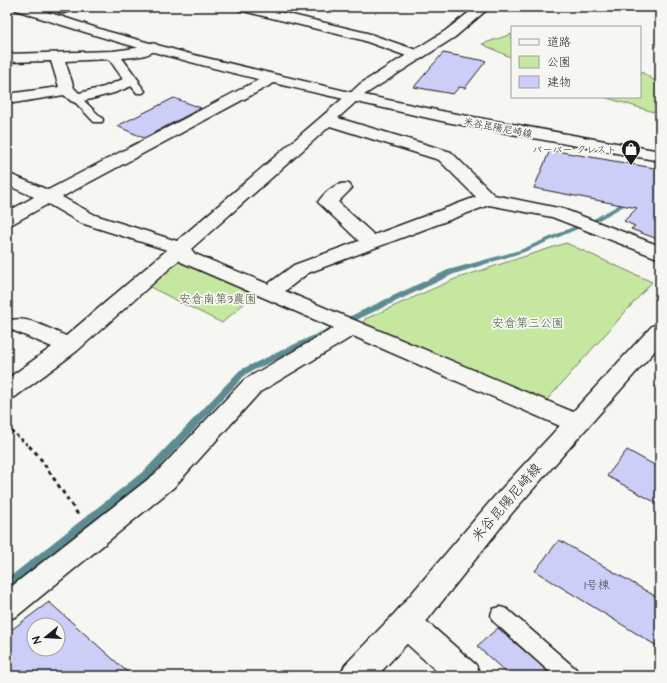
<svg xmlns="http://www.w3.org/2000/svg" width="667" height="683" viewBox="0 0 667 683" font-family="'Architects Daughter','Klee One',sans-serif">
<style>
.green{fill:#c5e7a0;stroke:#70825e}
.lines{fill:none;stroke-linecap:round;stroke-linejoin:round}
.stream{fill:#5b8c91;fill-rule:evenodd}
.building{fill:#cccef7;stroke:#1c1c1c;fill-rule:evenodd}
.service-casing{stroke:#1c1c1c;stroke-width:3}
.minor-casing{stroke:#1c1c1c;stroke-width:3}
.tertiary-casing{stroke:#1c1c1c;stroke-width:3}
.secondary-casing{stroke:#1c1c1c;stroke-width:3}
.path-far2{stroke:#1c1c1c;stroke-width:1.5;stroke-dasharray:2 2;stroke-linecap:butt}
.path-far1{stroke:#1c1c1c;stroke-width:2.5;stroke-dasharray:3 3;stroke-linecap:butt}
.path{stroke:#1c1c1c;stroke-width:3;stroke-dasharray:4 4;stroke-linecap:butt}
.service{fill:#f6f6f2;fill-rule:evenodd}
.minor{fill:#f6f6f2;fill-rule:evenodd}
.tertiary{fill:#f6f6f2;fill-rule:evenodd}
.secondary{fill:#f6f6f2;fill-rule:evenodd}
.labels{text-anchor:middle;stroke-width:3.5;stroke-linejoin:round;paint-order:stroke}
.far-street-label{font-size:10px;fill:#1c1c1c;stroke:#f6f6f2}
.far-poi-label{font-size:10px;fill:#1c1c1c;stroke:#f6f6f2;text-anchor:end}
.park-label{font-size:12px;fill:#4f5944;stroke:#f6f6f2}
.near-number-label{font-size:12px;fill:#484853}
.near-street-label{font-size:14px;fill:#1c1c1c;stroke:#f6f6f2}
</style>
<rect width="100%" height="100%" fill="#f6f6f2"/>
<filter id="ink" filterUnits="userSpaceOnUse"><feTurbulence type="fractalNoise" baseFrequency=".025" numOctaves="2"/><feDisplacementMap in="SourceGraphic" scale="8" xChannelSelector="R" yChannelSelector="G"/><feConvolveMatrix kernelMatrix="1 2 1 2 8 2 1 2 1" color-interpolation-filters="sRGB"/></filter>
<g filter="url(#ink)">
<path class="green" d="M512 34V58L482 44Z
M640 71 660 84V114L604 97H640Z
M566 243 652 282 546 401 362 325 365 319 455 279Z
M184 262 256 293 222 323 148 286 174 263Z"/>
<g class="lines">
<path class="stream" d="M631 198 634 200 633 201 597 221H593L592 220Z
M580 224 582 225V227L524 252 454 274 348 324H345L341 322 342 320 448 270 520 250Z
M329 328 333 331 332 333 246 374 151 476 11 588 7 590V579L145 470 240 370Z"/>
</g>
<path class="building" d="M443 53 486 61 465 88 459 87 453 94 414 87Z
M174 98 201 108 144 138 117 126Z
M550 150 660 169V240L631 229 635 226 624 221 637 208 534 188Z
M627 450 660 468V505L607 476Z
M559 540 660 599V648L535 571Z
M49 602 132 676H7V633ZM34 625H58V649H34Z
M498 628 536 661 552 676H510L477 646Z"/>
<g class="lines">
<g class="service-casing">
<path id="service" d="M132 78C138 80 141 86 145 91L143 93H137L127 81Z
M76 95 79 96 102 118 103 120 102 122H94L73 100 71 98 73 96Z
M500 607 507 609 576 669 579 676H554L493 621 491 615 493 609Z"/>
</g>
<g class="minor-casing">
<path id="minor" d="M58 7H77L75 10 63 13 59 12 57 9Z
M237 7H259L367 33 422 52 424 55 422 58 417 59 412 58 362 40 239 10Z
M151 43 156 44 158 47C151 57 133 57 122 58L139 81 137 84 114 93 76 103 71 101 64 95 7 104V94L59 87 51 61 7 62V54L113 51 136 48ZM109 59 123 79 104 87 79 93 74 88 65 61Z
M271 75 276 76 278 79 276 82 62 197 95 215 177 241 348 94 353 93 358 94 360 97 358 100 338 118 451 152 494 195 563 209 660 246V259L552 217 489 205 308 273 285 291 585 417 588 423 585 429 576 432 567 429 353 336 260 392 174 487 17 616 7 620V590L156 473 244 380 334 328 181 262 179 260 77 351 15 397 7 399V379L52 347 12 330 9 325 12 320C29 316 51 330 66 336L167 250 81 223 48 204 14 223 7 225V212L34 197 7 185V173L48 190 266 76ZM330 126 439 160 476 197 374 235 338 202 352 188 349 184C337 181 325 192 318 202L359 241 294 265 268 284 195 254 191 249Z
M406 610 417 613 476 665 481 676H442L395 633 391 623 395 613Z"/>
</g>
<g class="tertiary-casing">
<path id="tertiary" d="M14 7H32L106 31 190 54 358 94 360 97 358 100 353 101C239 76 126 47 16 10Z"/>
</g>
<g class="secondary-casing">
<path id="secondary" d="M476 7H490L455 37 364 95 446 112 660 151V161L446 122 348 100 346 97 360 84 445 31Z
M660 324V345L512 513 417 633 377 676H340L345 665 395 613 494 497 652 326Z"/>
</g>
<path class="path-far2" d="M543 7 546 8"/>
<path class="path-far1" d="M7 427 30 447"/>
<path class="path" d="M29 446 38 455 79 516"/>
<use href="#service" class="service"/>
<use href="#minor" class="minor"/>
<use href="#tertiary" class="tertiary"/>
<use href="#secondary" class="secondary"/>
</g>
</g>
<defs>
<g id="shop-pin" transform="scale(1)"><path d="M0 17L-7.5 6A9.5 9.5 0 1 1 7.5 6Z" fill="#1c1c1c" stroke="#f6f6f2"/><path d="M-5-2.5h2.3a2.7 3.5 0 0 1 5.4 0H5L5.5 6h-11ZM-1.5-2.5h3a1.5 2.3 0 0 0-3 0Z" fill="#fff"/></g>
</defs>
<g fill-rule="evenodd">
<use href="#shop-pin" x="631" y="149"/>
</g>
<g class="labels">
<g class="far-street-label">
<text transform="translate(498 127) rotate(11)" y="4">米谷昆陽尼崎線</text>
</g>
<g class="far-poi-label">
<text x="617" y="153">バーバー クレスト</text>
</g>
<g class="park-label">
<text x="218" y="303">安倉南第3農園</text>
<text x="528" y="327">安倉第三公園</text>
</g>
<g class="near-number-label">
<text x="597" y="589">1号棟</text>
</g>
<g class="near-street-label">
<text transform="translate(506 502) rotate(-49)" y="5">米谷昆陽尼崎線</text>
</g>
</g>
<rect width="667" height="683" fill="none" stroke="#f6f6f2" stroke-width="24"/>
<rect x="12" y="12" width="643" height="659" fill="none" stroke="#1c1c1c" stroke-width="1.5" filter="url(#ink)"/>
<rect x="511" y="26" width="130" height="72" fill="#f6f6f2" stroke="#9f9f9c"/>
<rect x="519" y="39" width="20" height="6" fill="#f6f6f2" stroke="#9f9f9c"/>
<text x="547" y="46" font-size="12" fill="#1c1c1c">道路</text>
<rect x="519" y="56" width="20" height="12" fill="#c5e7a0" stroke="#9f9f9c"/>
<text x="547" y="66" font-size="12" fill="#1c1c1c">公園</text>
<rect x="519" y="76" width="20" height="12" fill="#cccef7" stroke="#9f9f9c"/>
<text x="547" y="86" font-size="12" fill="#1c1c1c">建物</text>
<g transform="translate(46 637) rotate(252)"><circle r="19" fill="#f6f6f2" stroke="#9f9f9c"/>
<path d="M0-3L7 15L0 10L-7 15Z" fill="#1c1c1c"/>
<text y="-6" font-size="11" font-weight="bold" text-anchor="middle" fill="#1c1c1c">N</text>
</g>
</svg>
